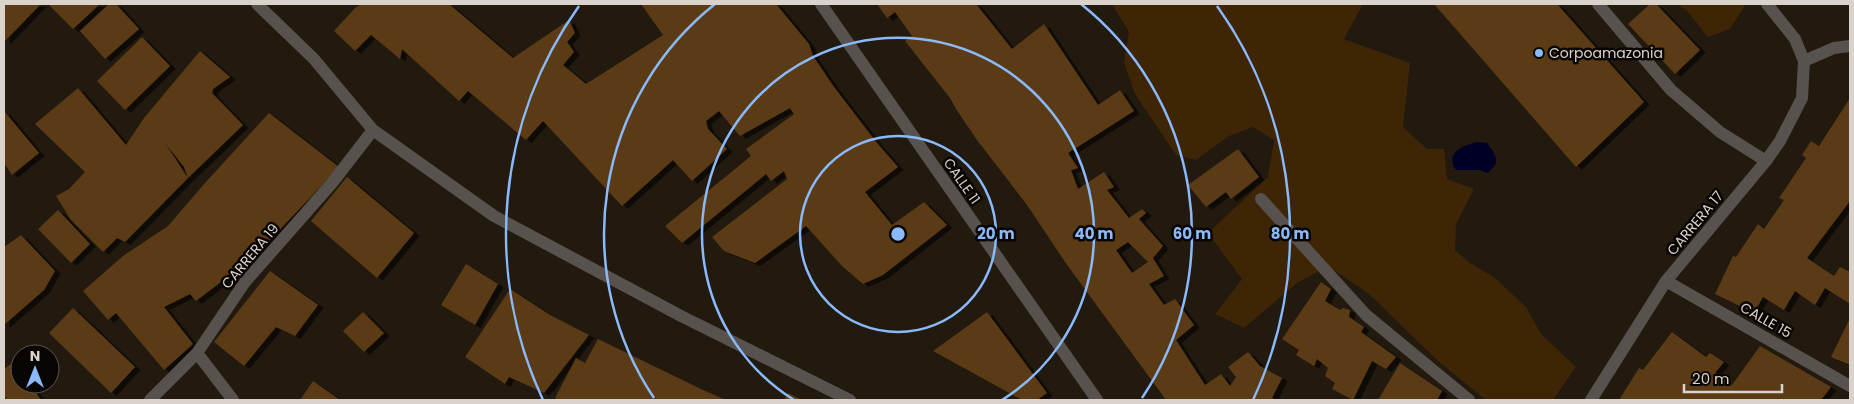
<svg xmlns="http://www.w3.org/2000/svg" width="1854" height="404" viewBox="0 0 1854 404" font-family="Poppins,sans-serif">
<style>
.green{fill:#3e2506}
.water{fill:#000026}
.building{fill:#5a3a16;fill-rule:evenodd;filter:url(#shadow)}
.lines{fill:none;stroke-linecap:round;stroke-linejoin:round}
.minor{stroke:#58524e;stroke-width:12}
.ring{fill:none;stroke:#8abafc;stroke-width:2.5}
.poi-dot{fill:#8abafc;stroke:#090503;stroke-width:2}
.labels{text-anchor:middle;stroke-width:5;stroke-linejoin:round;paint-order:stroke}
.poi-label{font-size:14px;fill:#dad3cc;stroke:#090503;text-anchor:start}
.street-label{font-size:14px;fill:#dad3cc;stroke:#090503}
.centre{fill:#8abafc;stroke:#090503;stroke-width:2.5}
.ring-label{font-size:15px;text-anchor:middle;font-weight:bold;fill:#8abafc;stroke:#090503;stroke-width:5;stroke-linejoin:round;paint-order:stroke}
</style>
<defs>
<filter id="shadow"><feDropShadow dx="5.5" dy="3" stdDeviation="0" flood-color="#0009"/></filter>
</defs>
<rect width="100%" height="100%" fill="#22190f"/>
<path class="green" d="M1112 4H1363L1344 39 1410 63 1403 127 1427 149H1444L1447 179 1474 189 1456 224 1455 250 1470 263 1495 278 1526 307 1541 334 1576 367 1553 400H1486L1439 362 1369 294 1328 266 1297 283 1244 328 1215 314 1242 279 1208 233 1268 177 1274 140 1253 127 1229 136 1196 160 1176 155 1135 94 1124 63 1129 32Z
M1677 4H1746L1730 29 1708 37 1687 11Z"/>
<path class="water" d="M1478 142 1487 143C1496 155 1502 163 1487 173L1480 170H1456C1444 152 1464 145 1478 142Z"/>
<path class="building" d="M4 4H41L4 42Z
M48 4H100L73 29Z
M109 4H116L139 29 105 59 80 31Z
M362 4H449L513 58 569 20 575 33 567 42 574 52 563 65 586 84 663 35 641 4H776L809 44 813 56 834 87 877 143 898 167 865 192 892 225 924 202 947 225 883 275 863 284 842 266 806 226 755 263 724 251 712 237 787 179 784 171 771 181 766 174 682 243 665 226 751 156 746 149 794 114 790 108 740 136 719 111 706 121 708 129 727 149 692 181 673 160 622 206 543 121 526 140 468 91 459 101 402 49 400 59 371 35 355 51 334 31 355 8Z
M877 4H976L1012 49 1044 24 1098 105 1120 90 1134 111 1068 153 1078 168 1071 170 1078 189 1104 172 1114 187 1107 190 1129 218 1142 209 1146 213 1139 219 1163 246 1153 258 1164 276 1149 284 1164 305 1175 299 1194 325 1176 340 1205 385 1221 374 1230 386 1236 377 1228 367 1248 352 1260 366 1282 378 1272 398 1276 400H1166L1065 262 1027 205 977 140 956 109 950 98 905 41 912 36 895 12 887 18ZM1128 242 1148 262 1132 273 1116 250Z
M1434 4H1557L1644 102 1576 167Z
M1650 4H1656L1700 50 1675 74 1628 24Z
M142 37 170 66 125 110 97 81Z
M200 51 230 77 213 89 212 93 243 125 188 178 184 167 165 143 188 178 125 242 117 238 103 252 71 220 56 196 69 189 85 172 35 124 78 88 126 145 144 118Z
M1850 98V201L1807 258 1834 276 1840 267 1850 272V304L1825 288 1815 305 1795 291 1784 310 1763 297 1754 313 1715 294 1733 256 1736 257 1758 224 1764 229 1784 200 1779 198 1806 158 1802 155 1811 141 1819 146Z
M4 111 39 153 12 175 4 163Z
M269 113 339 167 255 256 196 301 190 294 164 307 193 344 164 370 116 313 108 320 83 291 123 256 168 226 205 183Z
M1238 149 1259 177 1231 199 1226 192 1206 207 1188 185Z
M347 177 414 233 377 278 311 221Z
M58 210 90 244 71 263 38 229Z
M21 235 55 271 44 290 4 325V247Z
M466 264 498 284 475 325 441 305Z
M270 271 318 305 295 336 276 327 244 366 214 342Z
M1321 282 1331 289 1325 301 1340 310 1343 308 1350 310 1349 317 1364 327 1361 332 1396 357 1386 369 1372 361 1353 400 1332 389 1335 383 1325 376 1328 368 1317 359 1314 366 1296 355 1299 350 1282 339Z
M510 289 550 315 589 335 544 393 509 377 505 384 465 357Z
M73 308 135 367 111 393 49 333Z
M363 312 384 333 364 352 343 331Z
M987 312 1047 393 1037 400H1022L933 351Z
M1850 318V365L1831 357Z
M1672 332 1706 357 1710 353 1724 362 1715 373 1732 385 1760 346 1831 387 1821 400H1619L1639 368 1643 370Z
M598 339 701 389 726 400H559L555 398 576 358 585 363Z
M15 361 20 369V384H30L41 400H7L4 396V369Z
M1400 363 1442 391 1437 400H1378Z
M313 381 340 400H300Z
M788 393 802 400H784Z"/>
<g class="lines">
<path class="minor" d="M257 4 314 59 373 130 494 216 681 316 850 400
M821 4 1097 400
M1598 4 1671 90 1720 132 1766 161
M1804 61 1834 48 1850 46
M1261 199 1366 315 1469 400
M1666 281 1850 386
M197 353 233 400
M150 400 197 353 245 282 332 183 373 130
M1591 400 1666 281 1766 161 1780 141 1802 98 1804 61 1795 39 1767 4"/>
</g>
<g class="ring">
<circle cx="898" cy="234" r="98"/>
<path d="M794 400A196 196 0 1 1 1002 400"/>
<path d="M654 398A294 294 0 0 1 715 4M1081 4A294 294 0 0 1 1142 398"/>
<path d="M543 400A392 392 0 0 1 579 6M1217 6A392 392 0 0 1 1253 400"/>
</g>
<circle class="poi-dot" cx="1539" cy="53" r="5"/>
<g class="labels">
<g class="poi-label">
<text x="1549" y="58">Corpoamazonia</text>
</g>
<g class="street-label">
<text transform="translate(962 181) rotate(55)" y="5">CALLE 11</text>
<text transform="translate(1695 223) rotate(-50)" y="5">CARRERA 17</text>
<text transform="translate(250 256) rotate(-50)" y="5">CARRERA 19</text>
<text transform="translate(1766 320) rotate(30)" y="5">CALLE 15</text>
</g>
</g>
<circle cx="898" cy="234" r="8" class="centre"/>
<g class="ring-label">
<text x="996" y="239">20 m</text>
<text x="1094" y="239">40 m</text>
<text x="1192" y="239">60 m</text>
<text x="1290" y="239">80 m</text>
</g>
<rect width="1854" height="404" fill="none" stroke="#dad3cc" stroke-width="10"/>
<g transform="translate(35 369)"><circle r="24" fill="#090503" stroke="#5d5753"/>
<path d="M0-4L9 19L0 12L-9 19Z" fill="#8abafc"/>
<text y="-8" font-size="14" font-weight="bold" text-anchor="middle" fill="#dad3cc">N</text>
</g>
<path d="M1684 384v8h98v-8" fill="none" stroke="#dad3cc" stroke-width="2.5"/>
<text x="1692" y="384" font-size="15" fill="#dad3cc" stroke="#090503" stroke-width="4" paint-order="stroke">20 m</text>
</svg>
